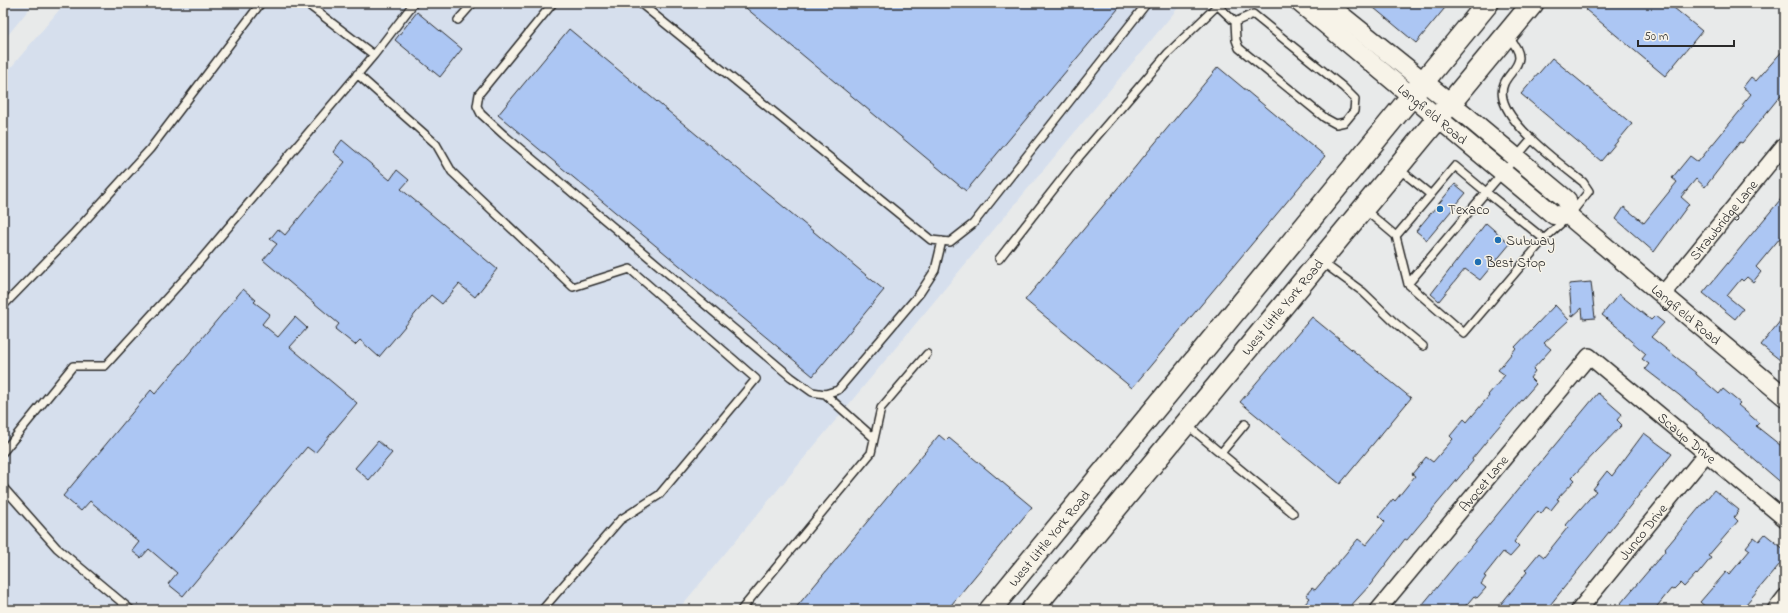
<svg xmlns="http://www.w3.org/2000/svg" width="1788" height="613" viewBox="0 0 1788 613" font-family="'Indie Flower',sans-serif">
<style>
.built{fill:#d6dfed}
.building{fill:#acc6f3;stroke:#2b2b2b}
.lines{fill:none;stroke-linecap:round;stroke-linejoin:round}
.service-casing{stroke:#2b2b2b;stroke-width:10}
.minor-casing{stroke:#2b2b2b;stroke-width:18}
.tertiary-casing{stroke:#2b2b2b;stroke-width:21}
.secondary-casing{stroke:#2b2b2b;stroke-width:24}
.service{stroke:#f7f3e8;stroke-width:7}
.minor{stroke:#f7f3e8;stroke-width:15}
.tertiary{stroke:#f7f3e8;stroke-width:18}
.secondary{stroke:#f7f3e8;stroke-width:21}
.poi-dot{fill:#1f6fb2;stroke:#f7f3e8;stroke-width:1.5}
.labels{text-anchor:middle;stroke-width:3;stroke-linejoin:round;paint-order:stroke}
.street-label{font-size:14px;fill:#2b2b2b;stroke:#f7f3e8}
.poi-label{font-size:14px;fill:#2b2b2b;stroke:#f7f3e8;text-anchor:start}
</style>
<rect width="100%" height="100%" fill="#e8eaea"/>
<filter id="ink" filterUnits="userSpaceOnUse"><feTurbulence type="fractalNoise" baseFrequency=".025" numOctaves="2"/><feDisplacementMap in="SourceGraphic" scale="8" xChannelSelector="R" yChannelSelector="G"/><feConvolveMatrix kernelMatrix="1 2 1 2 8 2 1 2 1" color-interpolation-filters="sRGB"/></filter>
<g filter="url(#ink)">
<path class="built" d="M3 3H34L3 41Z
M65 3H1182L678 610H3V77Z"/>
<path class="building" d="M740 3H1123L966 191Z
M1368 3H1449L1416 43Z
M1592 3H1668L1702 31 1665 76 1586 10Z
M417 12 462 49 440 77 395 40Z
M569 29 884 290 813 376 498 115Z
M1785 48V90L1742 143 1740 142 1705 187 1696 179 1681 197 1689 204 1654 252 1616 219 1624 207 1644 223 1677 182 1672 178 1690 156 1698 162 1744 106 1742 105 1751 94 1743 87 1751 77 1756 81Z
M1552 58 1632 124 1601 161 1521 94Z
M1218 67 1325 156 1132 388 1025 300Z
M342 140 390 180 397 170 409 180 401 189 497 269 475 297 459 284 442 304 431 295 379 357 360 340 355 345 335 329 339 324 263 260 277 244 270 239 278 229 285 235 345 162 333 152Z
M1455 184 1466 193 1427 240 1416 231Z
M1785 194V232L1756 267 1761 272 1753 282 1747 277 1743 281 1741 279 1727 296 1743 309 1735 319 1703 293Z
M1486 223 1510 244 1480 280 1465 269 1439 301 1431 294Z
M1591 282 1595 318 1583 319 1582 308 1572 317 1569 284Z
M243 289 256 300 254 302 270 314 262 324 278 337 295 317 307 328 290 347 357 403 315 453 307 447 183 596 168 584 177 573 149 549 141 558 132 551 139 542 90 501 81 511 63 496 151 390 155 394Z
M1619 294 1651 320 1655 316 1664 323 1651 337 1696 373V374L1719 394 1723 389 1740 403 1738 405 1759 423 1756 426 1785 449V486L1679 395 1645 369 1649 364 1642 359 1646 354 1624 335 1625 333 1602 315Z
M1555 305 1569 320 1544 343 1551 349 1533 369 1535 371 1530 378 1536 384 1494 432 1472 459 1473 461 1416 529 1407 540 1405 539 1370 585 1347 610H1300L1310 598 1306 595 1312 588 1315 590 1358 539 1366 545 1385 522 1379 516 1393 499 1395 501 1415 476 1412 474 1426 457 1433 462 1453 439 1450 436 1464 419 1467 422 1489 396 1488 395 1505 375 1498 370 1516 348 1515 347Z
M1785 315V364L1761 345Z
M1312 317 1411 398 1340 484 1240 402Z
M1598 393 1622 414 1617 420 1622 425 1572 477 1575 480 1557 499 1559 500 1551 510 1546 507 1541 514 1538 511 1514 542 1519 547 1510 557 1503 552 1484 576 1486 577 1481 584 1486 588 1477 598 1474 596 1462 610H1418Z
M1644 433 1672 454 1546 610H1496L1527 572 1525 570 1539 553 1544 557 1568 527 1566 525 1596 491 1593 489 1607 471 1612 476Z
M939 435 946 441 949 438 1032 507 947 610H794Z
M378 441 392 453 369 480 355 468Z
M1714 490 1739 510 1734 517 1738 521 1708 556 1711 558 1697 575 1696 574 1684 587 1680 583 1673 590 1671 589 1654 610H1615L1666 550 1665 549Z
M1765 534 1785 550V558L1741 610H1709L1700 602 1726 572 1729 575 1750 550 1746 547 1754 537 1759 541Z"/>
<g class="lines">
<g class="service-casing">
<path id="service" d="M553 3 479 94 477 106 481 114 504 135 791 377 812 392 825 394 838 390 920 293 935 270 942 241
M640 3 931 240 950 242 973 224 1147 3
M1218 6 1235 22 1253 14 1343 87 1355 99 1354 111 1345 122 1336 124 1325 118 1239 48 1236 40 1235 22
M458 20 473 3
M374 55 414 3
M357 74 436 144 452 172 573 287 630 269 756 379 659 495 620 520 542 610
M1399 169 1431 195
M1364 209 1396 236 1408 284 1464 333 1544 239 1569 216 1589 191 1583 182C1560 164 1510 127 1503 99 1496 70 1538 69 1508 37
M1396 236 1455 166 1486 192 1532 139
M999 259 1079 157 1168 53 1220 3
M1322 262 1363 292 1394 322 1423 346
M1408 284 1486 192 1544 239
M3 306 73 234 150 149 261 3
M825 394 874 438
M1187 425 1293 513
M3 452 73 366H105L193 269 374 55 306 3
M1221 453 1245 424
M3 487 57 548 131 610
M741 610 871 453 881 408 927 354"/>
</g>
<g class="minor-casing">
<g id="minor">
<path id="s1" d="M1662 295 1785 144"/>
<path id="s2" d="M1378 610 1589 356 1785 519"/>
<path id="s3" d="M1579 610 1706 454"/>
<path d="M1775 610 1785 597"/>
</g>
</g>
<g class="tertiary-casing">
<g id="tertiary">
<path id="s4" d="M1300 3 1554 215 1569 216 1785 397"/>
<path d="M1326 3 1464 114 1567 200 1569 216"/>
</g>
</g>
<g class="secondary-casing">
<g id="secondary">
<path id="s5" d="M990 610 1488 3"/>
<path id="s6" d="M1032 610 1533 3"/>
</g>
</g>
<use href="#service" class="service"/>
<use href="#minor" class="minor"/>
<use href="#tertiary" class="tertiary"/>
<use href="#secondary" class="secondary"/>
</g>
</g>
<g class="poi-dot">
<circle cx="1440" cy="209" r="4"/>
<circle cx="1498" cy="240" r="4"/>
<circle cx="1478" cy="262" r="4"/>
</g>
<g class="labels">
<g class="street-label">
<text dy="5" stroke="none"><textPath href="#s4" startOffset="173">Langfield Road</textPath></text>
<text dy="5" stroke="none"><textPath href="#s1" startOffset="97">Strawbridge Lane</textPath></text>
<text dy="5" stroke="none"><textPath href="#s6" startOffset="393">West Little York Road</textPath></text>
<text dy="5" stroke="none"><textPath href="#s4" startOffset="499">Langfield Road</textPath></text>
<text dy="5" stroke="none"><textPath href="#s2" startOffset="458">Scaup Drive</textPath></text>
<text dy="5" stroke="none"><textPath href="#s2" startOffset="165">Avocet Lane</textPath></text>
<text dy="5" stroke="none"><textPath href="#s3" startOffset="101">Junco Drive</textPath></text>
<text dy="5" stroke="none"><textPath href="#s5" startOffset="93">West Little York Road</textPath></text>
</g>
<g class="poi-label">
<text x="1448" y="214">Texaco</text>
<text x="1506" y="245">Subway</text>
<text x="1486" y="267">Best Stop</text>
</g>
</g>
<rect width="1788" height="613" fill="none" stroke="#f7f3e8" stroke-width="16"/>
<rect x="8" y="8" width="1772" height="597" fill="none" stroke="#2b2b2b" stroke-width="1.5" filter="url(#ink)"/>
<path d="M1638 40v6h96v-6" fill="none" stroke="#2b2b2b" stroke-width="2"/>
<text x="1644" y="40" font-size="12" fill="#2b2b2b" stroke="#f7f3e8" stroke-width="3" paint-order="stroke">50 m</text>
</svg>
